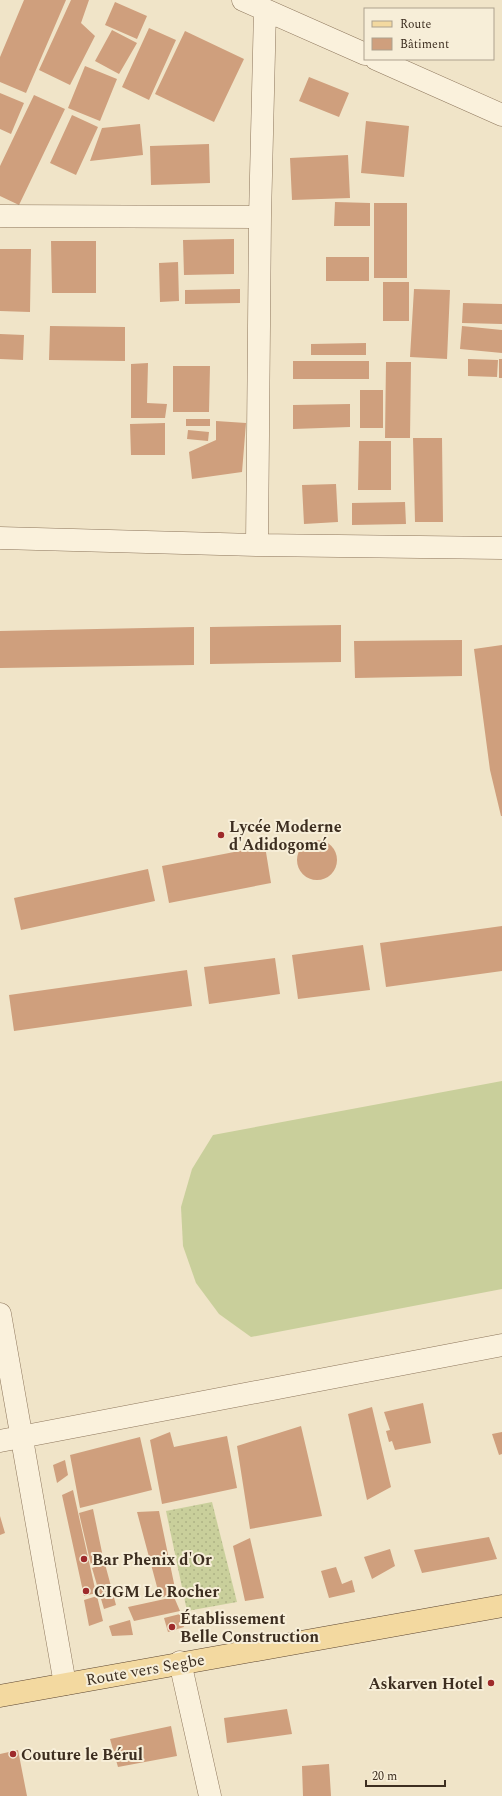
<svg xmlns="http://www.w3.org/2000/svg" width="502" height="1796" viewBox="0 0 502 1796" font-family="Spectral,serif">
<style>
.grass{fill:url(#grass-dots)}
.pitch{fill:#c9cf9b}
.building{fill:#cf9f7d}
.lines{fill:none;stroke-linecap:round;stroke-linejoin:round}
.minor-casing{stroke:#8d765c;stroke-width:23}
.major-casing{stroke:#5b4430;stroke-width:23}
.minor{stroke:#faf1dc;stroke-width:22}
.major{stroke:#f3d9a0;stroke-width:22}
.poi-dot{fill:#9e2a2b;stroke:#f7eed8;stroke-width:1.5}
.labels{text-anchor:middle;stroke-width:4;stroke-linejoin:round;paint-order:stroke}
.poi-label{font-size:16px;font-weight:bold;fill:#3d2e20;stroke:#f7eed8;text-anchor:start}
.street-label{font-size:16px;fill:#3d2e20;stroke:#f7eed8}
</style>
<defs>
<pattern id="grass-dots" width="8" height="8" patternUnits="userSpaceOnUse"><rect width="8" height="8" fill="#c9cf9b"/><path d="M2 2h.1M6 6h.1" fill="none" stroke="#aeb285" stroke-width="1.8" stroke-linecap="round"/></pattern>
</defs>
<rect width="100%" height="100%" fill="#f0e4c8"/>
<path class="grass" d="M212 1502 237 1602 187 1611 166 1511Z"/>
<path class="pitch" d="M502 1081V1289L251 1337 219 1314 196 1283 183 1246 181 1207 192 1169 213 1135Z"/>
<path class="building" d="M24 0H66L26 93 0 82V57Z
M71 0H89L81 23 95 36 70 85 39 70Z
M115 2 147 16 137 39 105 25Z
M149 28 176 40 149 100 122 87Z
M112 30 137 43 119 74 95 61Z
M185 31 244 59 214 122 155 94Z
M85 66 117 79 100 121 68 108Z
M309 77 349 93 339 117 299 101Z
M0 93 24 103 11 134 0 129Z
M34 95 65 109 19 205 0 196V166Z
M72 115 98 127 76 175 50 163Z
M366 121 409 126 404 177 361 173Z
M140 124 143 155 90 161 102 128Z
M209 144 210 183 151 185 150 146Z
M348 155 350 198 292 200 290 158Z
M335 202 370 203V226H334Z
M374 203H407V278H374Z
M234 239V274L184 275 183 240Z
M51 241H96V293H52Z
M0 249H31L30 312 0 311Z
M326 257H369V281H326Z
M178 262 179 301 160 302 159 263Z
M383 282H409V321H383Z
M240 289V303L185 304V290Z
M414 289 450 290 447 359 410 357Z
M463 303 502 304V324L462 323Z
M50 326 125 327V361L49 360Z
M462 326 502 330V353L460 349Z
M0 334 24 335 23 360 0 359Z
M366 343V355H311V344Z
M468 359 498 360 497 377 468 376Z
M499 359H502V378H499Z
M293 361H369V379H293Z
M386 362H411L410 438H385Z
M148 363 147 403 167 404 165 418H131V364Z
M173 366H210L209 412H173Z
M360 390H383V428H360Z
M350 404V427L293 429V405Z
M186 419H210V426H186Z
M216 421 246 423 242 472 192 479 189 452 216 440Z
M165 423V455H131L130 424Z
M188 430 209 432 208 441 187 439Z
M413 438H442L443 522H415Z
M359 441H391V490H358Z
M336 484 338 522 304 524 302 485Z
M405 502 406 524 352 525V503Z
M341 625V662L210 664V627Z
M194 627V665L0 668V631Z
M462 640V676L355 678 354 641Z
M502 645V816H501L490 770 474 649Z
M297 860a20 20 0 1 1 40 0a20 20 0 1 1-40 0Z
M265 846 271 883 169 903 162 866Z
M148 869 155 901 21 930 14 898Z
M502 926V971L386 987 380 943Z
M363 945 370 990 298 999 292 955Z
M275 958 280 994 209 1004 204 967Z
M187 970 192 1006 14 1031 9 995Z
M423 1403 431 1443 395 1450 392 1441 389 1442 386 1431 390 1430 384 1412Z
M372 1407 391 1487 367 1500 348 1414Z
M301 1426 322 1516 250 1529 237 1446Z
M170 1432 174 1447 227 1436 237 1488 162 1504 150 1440Z
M502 1432V1454L499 1455 492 1434Z
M140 1437 152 1490 80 1508 70 1455Z
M65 1460 68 1475 57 1483 53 1465Z
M73 1490 96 1593 84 1596 62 1495Z
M93 1509 104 1562 91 1565 79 1513Z
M159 1511 176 1593 160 1598 137 1512Z
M0 1516 5 1533 0 1535Z
M489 1537 497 1559 422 1573 414 1550Z
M250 1538 264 1598 245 1601 233 1546Z
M390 1549 395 1566 372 1579 364 1557Z
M105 1564 116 1605 104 1609 92 1568Z
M336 1567 342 1584 352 1580 355 1592 329 1598 321 1571Z
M97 1596 103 1621 89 1626 84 1600Z
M174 1597 180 1611 134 1621 128 1607Z
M180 1614 184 1627 168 1632 164 1618Z
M130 1620 133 1635 112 1636 109 1626Z
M287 1709 292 1734 227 1743 224 1718Z
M171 1726 177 1756 118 1767 110 1739Z
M18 1750 27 1796H0V1754Z
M329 1764 331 1796H303L302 1766Z"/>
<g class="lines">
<g class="minor-casing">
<path id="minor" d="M243 0 365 54
M376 59 502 115
M0 216 260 217
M0 538 257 545 502 548
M257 545 260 217 265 10
M0 1314 65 1684
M0 1441 502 1345
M180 1662 210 1796"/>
</g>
<g class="major-casing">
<path id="major" d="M0 1696 502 1606"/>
</g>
<use href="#minor" class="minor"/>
<use href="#major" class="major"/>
</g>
<g class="poi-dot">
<circle cx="221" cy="835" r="4"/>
<circle cx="84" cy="1559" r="4"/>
<circle cx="86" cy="1591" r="4"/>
<circle cx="172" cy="1627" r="4"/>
<circle cx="491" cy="1683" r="4"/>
<circle cx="13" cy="1754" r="4"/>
</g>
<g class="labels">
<g class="poi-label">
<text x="229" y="832">Lycée Moderne<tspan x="229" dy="18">d'Adidogomé</tspan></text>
<text x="92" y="1565">Bar Phenix d'Or</text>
<text x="94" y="1597">CIGM Le Rocher</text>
<text x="180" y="1624">Établissement<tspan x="180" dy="18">Belle Construction</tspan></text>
<text x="483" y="1689" text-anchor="end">Askarven Hotel</text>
<text x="21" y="1760">Couture le Bérul</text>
</g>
<g class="street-label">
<text transform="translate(145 1669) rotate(-10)" y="6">Route vers Segbe</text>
</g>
</g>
<rect x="364" y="8" width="130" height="52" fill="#f7eed8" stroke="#ada18e"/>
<rect x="372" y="21" width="20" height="6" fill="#f3d9a0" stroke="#ada18e"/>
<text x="400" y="28" font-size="12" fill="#3d2e20">Route</text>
<rect x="372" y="38" width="20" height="12" fill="#cf9f7d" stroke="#ada18e"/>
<text x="400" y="48" font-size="12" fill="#3d2e20">Bâtiment</text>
<path d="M366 1780v6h79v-6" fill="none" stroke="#3d2e20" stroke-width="2"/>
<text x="372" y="1780" font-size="12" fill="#3d2e20" stroke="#f7eed8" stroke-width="3" paint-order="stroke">20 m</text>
</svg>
